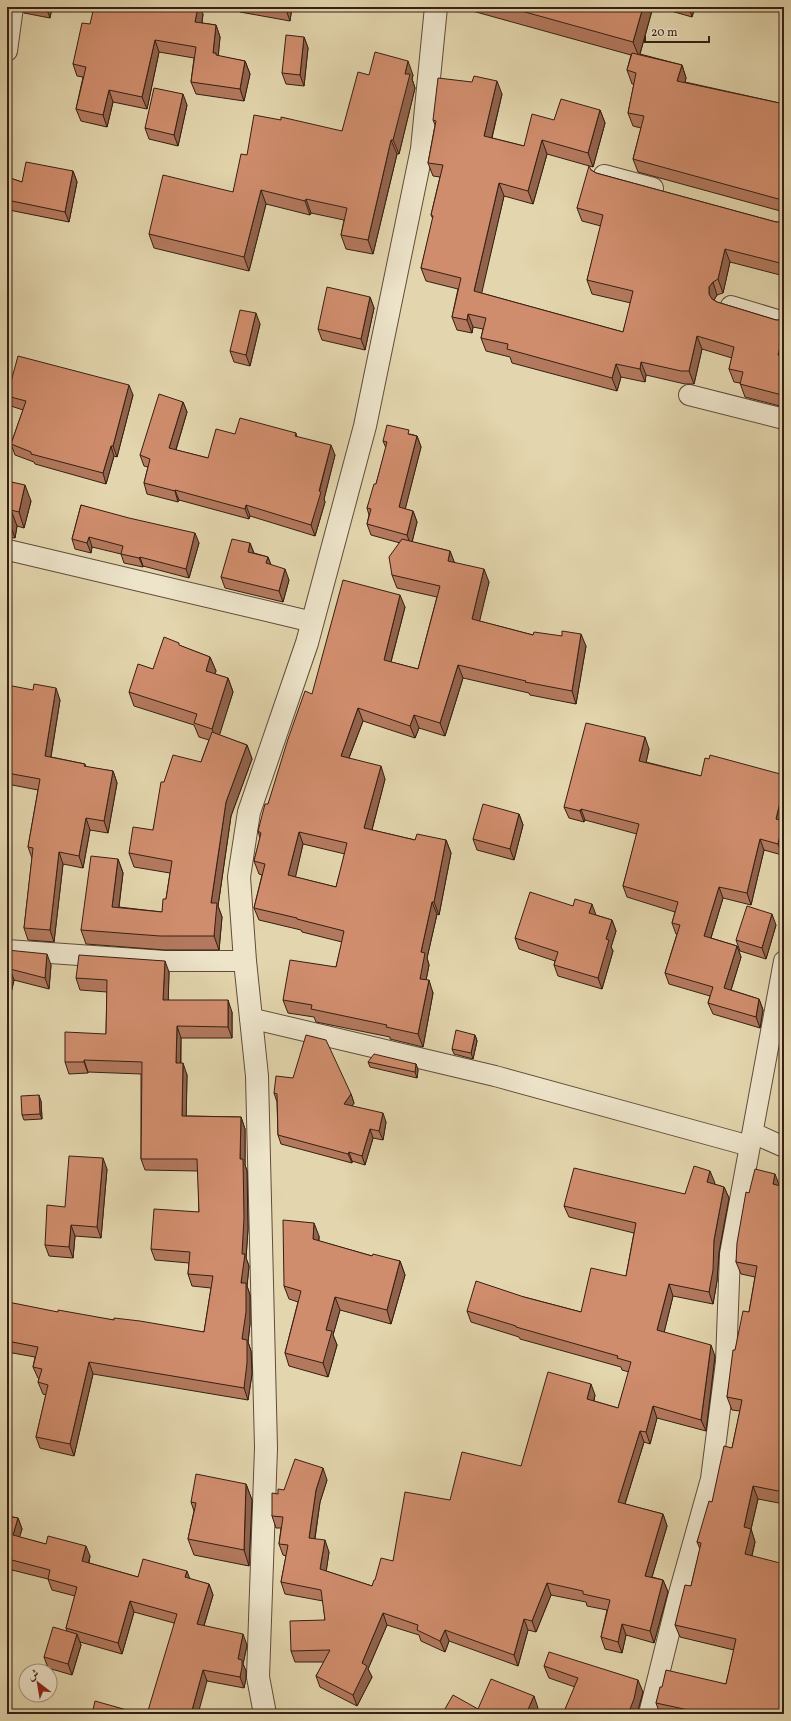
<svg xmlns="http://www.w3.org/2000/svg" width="791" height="1721" viewBox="0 0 791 1721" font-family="Vollkorn,Amiri,serif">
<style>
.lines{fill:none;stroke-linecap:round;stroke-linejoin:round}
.minor-casing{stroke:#614c3a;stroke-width:22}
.tertiary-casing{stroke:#614c3a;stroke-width:24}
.minor{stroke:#ede4ca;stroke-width:20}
.tertiary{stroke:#ede4ca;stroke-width:22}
.wall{fill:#b3795e;stroke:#361f13;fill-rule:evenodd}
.shaded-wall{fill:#92634c;stroke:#361f13}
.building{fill:#d08d6d;stroke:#361f13;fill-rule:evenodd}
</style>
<rect width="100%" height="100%" fill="#e3d5ad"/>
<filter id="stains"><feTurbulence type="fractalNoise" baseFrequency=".005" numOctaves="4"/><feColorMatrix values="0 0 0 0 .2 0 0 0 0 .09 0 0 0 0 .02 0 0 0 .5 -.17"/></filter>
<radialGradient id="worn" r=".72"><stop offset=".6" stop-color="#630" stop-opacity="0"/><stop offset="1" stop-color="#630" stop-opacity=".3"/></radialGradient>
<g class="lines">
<g class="minor-casing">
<path id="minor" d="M7 51 13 7
M604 175 653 188
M731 306 784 322
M689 395 784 419
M8 550 313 622
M7 950 165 961H245
M250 1018 495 1076 750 1146
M753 1133 784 1147
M649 1714 678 1597 711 1479 726 1362 730 1254 784 961"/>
</g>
<g class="tertiary-casing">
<path id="tertiary" d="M265 1714 258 1677 266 1448 257 1076 245 961 239 877 249 812 307 643 365 426 422 149 436 7"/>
</g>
<use href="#minor" class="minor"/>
<use href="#tertiary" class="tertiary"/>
</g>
<path class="wall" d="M22 7H52L50 18 24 13Z
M238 7H292L290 21 240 12Z
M458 7H653L640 54 682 65 686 78 685 82 784 104V212L638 172 633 159 641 128 633 126 628 113 634 84H632L627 70 631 55Z
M657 7H695L692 17Z
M203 14 202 23 216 25 220 37 218 56 245 61 250 74 244 101 196 94 191 82 194 58 159 52 147 109 113 102 107 127 81 121 76 109 83 77 77 76 73 64 90 24Z
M304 37 308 48 304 86 286 84 282 73Z
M369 75H413L412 79 415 88 399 154H397L373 254 346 249 341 235 344 220 311 213 310 215 266 204 249 271 154 248 149 234 233 192 247 155 342 131Z
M502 94 492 138 524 146 554 120 600 110 605 123 593 167 547 154 533 204 504 196 481 293 623 332 631 303 592 294 587 280 601 226 582 221 577 208 591 170 596 173 776 222H782L784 221V276L730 262 723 293 717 295 714 300 717 302 776 320H782L784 319V407L745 397 740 383 734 382 729 369 732 358 702 349 694 384H685L646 375 645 382 621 377 617 391 512 363 510 357 486 351 481 338 483 329 473 327 472 333 457 330 452 317 458 289 426 281 421 268 433 219 431 215 440 177 433 176 428 163 435 125 433 120Z
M187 105 178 146 149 139 145 128Z
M73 171 77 182 69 222 14 211 7 209V177L22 182Z
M370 297 374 308 365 350 322 340 318 329Z
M260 324 250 366 234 362 230 351Z
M7 395H133L117 457 114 456 106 484 35 464 34 462 15 455 11 444 23 410 11 406Z
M183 402 187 412 176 450 208 458 235 434 296 433 297 437 335 455 324 499 325 502 315 536 250 516 249 519 179 500 178 502 147 494 144 483 148 467 144 466 140 455Z
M410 434 417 436 421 447 405 509 413 511 417 522 412 542 450 551 454 562 489 582 479 621 533 635 586 646 576 704 530 695 529 693 463 678 445 736 419 728 415 738 363 721 349 758 385 779 372 830 415 840H446L451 853 439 915 437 914 427 958 429 965 426 980 433 993 423 1047 390 1039V1037L316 1022 314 1017 288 1013 283 1000 336 967 342 942 302 932 301 930 259 920 254 908 262 875 259 874 254 861 260 838 258 831 268 804 312 694 405 607 391 662 418 669 437 597 397 588 392 575 400 543 371 535 367 524 369 515 367 508 376 484 386 448 383 441ZM303 844 345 854 336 887 295 877Z
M7 481 31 501 24 528 17 526 15 538 7 537Z
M81 505 199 543 189 578 143 566V567L124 563 121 554 92 547 91 553 75 549 72 539Z
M250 543 254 553 268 557 271 565 289 580 283 602 225 588 221 577Z
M181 646 210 657 216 671 214 674 228 678 233 692 219 735 247 745 252 759 231 816 218 906 222 917 219 950H165L86 944 81 930 118 859 123 873 119 907 162 912 166 899 170 873 134 867 129 853 153 830 164 782 201 762 209 740 199 737 194 725 134 706 129 692 153 669Z
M7 685 60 700 51 757 85 764 86 767 113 771 117 783 108 833 90 830 83 868 63 864 54 942 28 940 24 928 32 858 28 847 38 790 7 784Z
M649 749 646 762 701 776 784 775V813L782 820V855L764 850 751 905 723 898 711 938 737 946 741 957 731 990 759 999 763 1010 760 1028 713 1014 708 1003 710 996 669 984 665 973 677 934H676L672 923 675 912 627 897 623 886 637 834 585 820 584 822 569 818 564 807Z
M519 814 523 825 514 860 477 850 473 839Z
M573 906 596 915 612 920 616 931 611 947 613 951 602 989 558 976 554 965 555 961 519 949 515 938Z
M776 925 766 959 740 951 736 940Z
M7 950 51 965 49 989 14 980 8 1006 7 1005Z
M169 972 168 1000 232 1012V1038H181V1063L187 1075 186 1116 241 1117 245 1129V1165L247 1171 248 1229 246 1258 249 1266 247 1286 250 1295V1324L248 1342 251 1351 252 1374 248 1400 93 1374 74 1456 40 1448 36 1437 46 1395 43 1394 38 1382 39 1379 38 1378 33 1367 35 1357 7 1352V1306L204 1332 211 1288 192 1286 188 1274 189 1263 155 1260 151 1249 199 1212 198 1171 145 1170 141 1159V1074L88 1072V1073L69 1074 65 1062 106 1034 107 992 80 990 76 978Z
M475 1035 477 1041 473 1059 454 1054 452 1049Z
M368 1062 416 1064 418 1070 417 1078 370 1067Z
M274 1093 351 1094 354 1103 352 1106 386 1122 383 1140 373 1138 365 1165 352 1161V1163L281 1144 278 1135 277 1102Z
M41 1101 42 1119 24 1120 22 1115Z
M107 1169 101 1238 75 1236 73 1258 49 1256 45 1245Z
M715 1183 714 1184 724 1187 729 1198 719 1252 717 1281 713 1304 673 1296 664 1332 715 1356 706 1431 657 1418 650 1444 644 1442 625 1504 663 1514 667 1526 652 1577 663 1580 668 1592 654 1643 626 1635 622 1653 605 1649 601 1637 607 1610 587 1606 586 1602 551 1595 536 1632 528 1630 518 1666 449 1641 445 1652 421 1641 419 1635 387 1625 368 1669 372 1677 357 1706 320 1687 316 1676 324 1662H295L291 1651 325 1620 323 1601 285 1594 281 1582 286 1556 283 1555 279 1544 281 1528H276L272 1516 278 1494 284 1490 327 1480 320 1502 315 1539 329 1552 326 1571 372 1586 375 1580 393 1561 450 1500 521 1466 595 1395 594 1401 618 1408 629 1372 622 1370 621 1367 520 1339 519 1337 471 1322 467 1311 524 1297 581 1312 626 1276 634 1233 569 1217 564 1206 685 1194Z
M779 1185 784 1187V1504L758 1499 751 1529 755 1542 752 1556 784 1714H660L656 1703 662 1687 726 1684 734 1650 680 1637 675 1625 691 1586 700 1549 697 1542 712 1502 732 1448 740 1411 732 1410 727 1397 735 1350 749 1312 755 1277 741 1274 736 1262 749 1193Z
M319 1236V1241L372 1256 400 1261 405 1275 391 1324 340 1310 333 1335 337 1345 328 1377 289 1366 285 1353 298 1302 289 1299 284 1286Z
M246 1484 252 1500 249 1566 194 1555 188 1539 194 1511 191 1502Z
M7 1516 18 1518 22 1529 19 1537 90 1556 89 1563 138 1577 189 1579 209 1584 213 1595 204 1626 247 1645 243 1664 246 1671V1678L244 1688 207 1681 174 1623 134 1612 122 1654 80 1642 81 1645 72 1675 48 1668 44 1657 67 1631 66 1628 75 1596 52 1590 48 1579 12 1570 7 1588Z
M544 1666 643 1692 637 1714H563L575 1687 549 1678Z"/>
<path class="shaded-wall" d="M46 7H52L50 18Z
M198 7H200L203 14 200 35 195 22Z
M286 7H292L290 21 286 10Z
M643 7H653L639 57 633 42Z
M689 7H695L692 17Z
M216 25 220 37 218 59 213 53Z
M304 37 308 48 304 86 300 75Z
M155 40 159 52 147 109 142 97Z
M245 61 250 74 244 101 240 89Z
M408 61 413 75 412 79 415 88 399 154 393 140 405 74Z
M682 65 686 78 682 94 677 81Z
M497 81 502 94 489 149 484 136Z
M109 90 113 102 107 127 103 115Z
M183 94 187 105 178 146 174 135Z
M600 110 605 123 593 167 588 153Z
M391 140 397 154 373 254 368 240Z
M542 140 547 154 533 204 528 191Z
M73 171 77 182 69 222 65 212Z
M499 183 504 196 479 305 474 291Z
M261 190 266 204 249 271 244 257Z
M306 199 311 213 310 215 305 201Z
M725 249 730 262 723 293 718 279Z
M713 282 717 295 714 300V307L709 294V287Z
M370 297 374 308 365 350 361 339Z
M256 313 260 324 250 366 246 355Z
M468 314 473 327 472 333 467 320Z
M784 331V362L778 355Z
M697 336 702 349 694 384 689 371Z
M641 362 646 375 645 382 640 369Z
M616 364 621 377 617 391 612 378Z
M129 385 133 395 117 457 113 446Z
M183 402 187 412 173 459 169 448Z
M417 436 421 447 403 518 399 507Z
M331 445 335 455 324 499 325 502 315 536 311 525Z
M111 446 114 456 106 484 103 473Z
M25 485 31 501 24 528 19 512Z
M175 490 179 500 178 502 175 491Z
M246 505 250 516 249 519 245 509Z
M11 510 17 526 15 538 9 522Z
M413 511 417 522 411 546 407 535Z
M195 533 199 543 189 578 186 569Z
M89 537 92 547 91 553 87 543Z
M250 543 254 554 248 552Z
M450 551 455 564 448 561Z
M140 557 143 566V567L139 558Z
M268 557 272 568 266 563Z
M285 569 289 580 283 602 279 591Z
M484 569 489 582 477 632 472 619Z
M400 595 405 607 388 673 384 660Z
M581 634 586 646 576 704 572 691Z
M210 657 216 671 211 685 206 671Z
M458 665 463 678 445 736 440 723Z
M228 678 233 692 217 743 212 729Z
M56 688 60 700 49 768 45 756Z
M358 708 363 721 345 768 341 756Z
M414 715 419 728 415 738 410 726Z
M645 737 649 749 644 772 639 761Z
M247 745 252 759 231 816 218 906 222 917 219 950 214 936 211 903 226 802Z
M381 766 385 779 369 841 364 828Z
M113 771 117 783 108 833 104 821Z
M784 786V813L780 830 776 819Z
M581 809 585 820 584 822 580 811Z
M519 814 523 825 514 860 510 849Z
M86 818 90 830 83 868 79 856Z
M783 821 784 846 782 855 778 844Z
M299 832 303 844 293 888 288 875Z
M760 839 764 850 751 905 747 893Z
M446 840 451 853 439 915 434 902Z
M59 852 63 864 54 942 50 930Z
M118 859 123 873 117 921 112 907Z
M719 887 723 898 708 947 704 936Z
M432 902 437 914 427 958 429 965 424 991 420 979 421 952Z
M592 904 596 915 593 924 589 913Z
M772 914 776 925 766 959 762 948Z
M612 920 616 931 611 947 613 951 602 989 598 978 606 939Z
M737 946 741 957 728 1000 724 988Z
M47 954 51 965 49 989 45 978Z
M165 961 169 972 168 1011 163 1000Z
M10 969 14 980 8 1006 7 1002V983Z
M429 980 433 993 423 1047 418 1034Z
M759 999 763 1010 760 1028 756 1017Z
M228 1000 232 1012V1038L228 1027Z
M177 1026 181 1038 180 1075 176 1063Z
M475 1035 477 1041 473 1059 471 1053Z
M84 1060 88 1072V1073L84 1062Z
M183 1063 187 1075 186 1128 182 1116Z
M416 1064 418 1070 417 1078 415 1072Z
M351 1094 354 1103 347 1114 344 1104Z
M39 1095 41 1101 42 1119 40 1114Z
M383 1113 386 1122 383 1140 379 1131Z
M241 1117 245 1129V1165L247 1171 248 1229 246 1258 249 1266 247 1286 250 1295V1324L248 1342 251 1351 252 1374 248 1400 244 1388 242 1339 240 1159Z
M370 1129 373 1138 365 1165 362 1156Z
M349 1152 352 1161V1163L348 1154Z
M103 1158 107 1169 101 1238 97 1227Z
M710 1171 715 1183 712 1193 707 1182Z
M775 1174 780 1187 773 1184Z
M724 1187 729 1198 719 1252 717 1281 713 1304 709 1292 714 1240Z
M314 1223 319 1236 318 1252 313 1239Z
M71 1225 75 1236 73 1258 69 1247Z
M400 1261 405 1275 391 1324 387 1310Z
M669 1284 673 1296 662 1341 657 1330Z
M335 1297 340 1310 333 1335 337 1345 328 1377 323 1363 326 1330Z
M711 1345 715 1356 706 1431 701 1420Z
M89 1362 93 1374 74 1456 70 1444Z
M591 1384 595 1395 591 1411 587 1399Z
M653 1406 657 1418 650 1444 646 1432Z
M640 1431 644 1442 622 1513 618 1502Z
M323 1468 327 1480 320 1502 313 1550 309 1538 316 1490Z
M246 1484 252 1500 249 1566 244 1550Z
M753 1486 758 1499 751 1529 755 1542 749 1567 745 1554 744 1527Z
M663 1514 667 1526 649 1587 645 1576Z
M18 1518 22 1529 17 1546 13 1535Z
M325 1540 329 1552 325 1580 320 1569Z
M86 1546 90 1556 86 1572 82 1561Z
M8 1559 12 1570 7 1588V1564Z
M187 1571 191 1582 185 1577Z
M663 1580 668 1592 654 1643 650 1631Z
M547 1583 551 1595 536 1632 532 1621Z
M209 1584 213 1595 201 1635 197 1624Z
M130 1601 134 1612 122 1654 118 1643Z
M383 1613 387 1625 368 1669 372 1677 357 1706 353 1695 362 1663Z
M524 1619 528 1630 518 1666 514 1655Z
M622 1624 626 1635 622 1653 618 1642Z
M445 1630 449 1641 445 1652 440 1641Z
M77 1634 81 1645 72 1675 68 1664Z
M243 1634 247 1645 243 1664 246 1671V1678L244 1688 240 1677 238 1659Z
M203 1670 207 1681 198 1714H191Z
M638 1680 643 1692 638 1710 637 1714H628Z
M534 1696 538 1708 535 1714H526Z"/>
<path class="building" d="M94 7H198L195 22 216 25 213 53H216V55L245 61 240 89 191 82 196 47 155 40 142 97 109 90 103 115 76 109 86 67 73 64 82 23 90 24Z
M271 7H286V10Z
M507 7H643L633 42Z
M286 35 304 37 300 75 282 73Z
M375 52 408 61 405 74H410L393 140H391L368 240 341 235 347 208 306 199 305 201 261 190 244 257 149 234 163 175 233 192 241 154 247 155 254 115 281 120V117L342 131 358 72 369 75Z
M632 53 682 65 677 81 784 104V201L782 200 633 159 644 116 628 113 636 73 627 70Z
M474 76 497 81 484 136 524 146 532 114 554 120 561 99 600 110 588 153 542 140 528 191 499 183 474 291 623 332 633 291 587 280 603 215 577 208 589 166 591 170 596 173 776 222H782L784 221V264L725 249 718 279 713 282 709 287V294L712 299 717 302 776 320H782L784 319V331L778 355 784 356V396L782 395 740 384 743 372 729 369 734 347 697 336 689 371H681L641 362 640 369 616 364 612 378 507 349 508 344 481 338 486 318 468 314 467 320 452 317 461 278 421 268 433 216 431 215 443 165 428 163 436 121 433 120 438 78 472 82Z
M154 88 183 94 174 135 145 128Z
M26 162 73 171 65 212 7 200V177L22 182Z
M327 287 370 297 361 339 318 329Z
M240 310 256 313 246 355 230 351Z
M18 356 129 385 113 446H111L103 473 31 454V452L11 444 26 401 7 396Z
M159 394 183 402 169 448 208 458 216 429 235 434 240 418 296 433 295 436 331 445 319 491 321 492 311 525 246 505 245 509 175 490V491L144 483 150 459 140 455Z
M387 425 409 430 408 434 417 436 399 507 413 511 407 535 367 524 371 509 367 508 374 484H376L387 442 383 441Z
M7 481 25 485 19 512 11 510 9 522H7Z
M81 505 129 518 195 533 186 569 140 557 139 558 121 554 123 546 89 537 87 543 72 539Z
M232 539 250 543 248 552 268 557 266 563 285 569 279 591 221 577Z
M402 539 450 551 448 561 484 569 472 619 533 635 534 632 562 636V631L581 634 572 691 525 682 526 681 458 665 440 723 414 715 410 726 358 708 341 756 381 766 364 828 415 840 417 834 446 840 434 902H432L421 952 425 953 420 979 429 980 418 1034 386 1027 387 1025 311 1009 312 1005 283 1000 290 960 336 967 344 931 297 919V918L254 908 265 864 254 861 261 833 258 831 265 804H268L288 739 305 691 312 694 343 580 400 595 384 660 418 669 440 586 392 575 389 557ZM299 832 347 843 336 887 288 875Z
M164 637 179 643V645L210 657 206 671 228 678 212 729 194 723 197 714 129 692 138 664 153 669Z
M34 684 56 688 45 756 85 764 84 766 113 771 104 821 86 818 79 856 59 852 50 930 24 928 33 848 28 847 40 779 7 773V685L33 690Z
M586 723 645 737 639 761 701 776 705 758 709 759 710 755 784 775V786L776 819 783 821 778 844 760 839 747 893 719 887 704 936 737 946 724 988 759 999 756 1017 708 1003 713 987 665 973 680 925 672 923 678 902 623 886 639 824 581 809 580 811 564 807Z
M212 732 247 745 226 802 211 903H217L214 936H160L81 930 91 856 118 859 112 907 162 912 163 899H166L172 861 129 853 133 827 153 830 161 782H164L173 755 201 762Z
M483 804 519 814 510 849 473 839Z
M530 892 573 906 575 899 592 904 589 913 612 920 606 939 609 940 598 978 554 965 558 952 515 938Z
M747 906 772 914 762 948 736 940Z
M7 950 47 954 45 978 10 969 7 983Z
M79 955 165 961 163 1000H228V1027L177 1026 176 1063H183L182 1116 241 1117 240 1159H243L244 1218 242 1254H245L241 1283H246V1312L242 1339 247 1340V1363L244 1388 89 1362 70 1444 36 1437 48 1385 38 1382 42 1369 33 1367 38 1347 7 1341V1306L8 1302 58 1312V1310L114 1320V1318L140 1321 204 1332 213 1276 188 1274 190 1252 151 1249 154 1209 199 1212 197 1159H141L142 1062 84 1060V1062H65V1032L106 1034 107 980 76 978Z
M456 1030 475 1035 471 1053 452 1049Z
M306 1035 326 1040 351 1094 344 1104 383 1113 379 1131 370 1129 362 1156 349 1152 348 1154 278 1135 277 1094 274 1093 276 1076 293 1078Z
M374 1054 416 1064 415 1072 368 1062Z
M39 1095 40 1114 22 1115 21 1096Z
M69 1156 103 1158 97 1227 71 1225 69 1247 45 1245 47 1205 65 1207Z
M694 1166 710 1171 707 1182 724 1187 714 1240 713 1270 709 1292 669 1284 657 1330 711 1345 701 1420 653 1406 646 1432 640 1431 618 1502 663 1514 645 1576 663 1580 650 1631 622 1624 618 1642 601 1637 610 1600 583 1594V1591L547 1583 532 1621 524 1619 514 1655 445 1630 440 1641 417 1630 418 1625 383 1613 362 1663 367 1666 353 1695 316 1676 330 1650 291 1651 290 1621 325 1620 321 1590 281 1582 288 1545 279 1544 283 1517 272 1516V1493L278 1494V1489L284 1490 295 1459 323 1468 316 1490 309 1538 325 1540 320 1569 372 1586 374 1580H375L381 1558 393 1561 405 1492 450 1500 462 1452 521 1466 548 1372 591 1384 587 1399 618 1408 631 1362 617 1358 618 1356 516 1327V1326L467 1311 476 1281 524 1297 581 1312 591 1268 626 1276 636 1223 564 1206 574 1168 685 1194Z
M755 1169 775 1174 773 1184 784 1187V1488L783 1492 753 1486 744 1527 751 1529 745 1554 784 1564V1714H707L656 1703 660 1687H662L666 1670 726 1684 736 1639 675 1625 685 1585 691 1586 701 1543 697 1542 709 1501 712 1502 724 1446 732 1448 742 1400 727 1397 733 1350H735L743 1311 749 1312 757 1266 736 1262 737 1243 746 1192 749 1193Z
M283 1220 314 1223 313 1239 372 1256 373 1254 400 1261 387 1310 335 1297 326 1330 332 1331 323 1363 285 1353 301 1291 284 1286Z
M196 1474 246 1484 244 1550 188 1539 196 1503 191 1502Z
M7 1516 18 1518 13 1535 46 1544 48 1536 86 1546 82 1561 138 1577 143 1559 187 1571 185 1577 209 1584 197 1624 243 1634 238 1659 242 1660V1667L240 1677 203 1670 191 1714H147L177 1614 130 1601 118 1643 66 1628 77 1587 48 1579 50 1570 8 1559 7 1564Z
M53 1627 77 1634 68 1664 44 1657Z
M549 1652 638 1680 634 1699 628 1714H563L578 1678 544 1666Z
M491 1679 534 1696 526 1714H442L453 1695 478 1709Z
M95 1701 141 1714H92Z"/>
<rect width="791" height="1721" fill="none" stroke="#e3d5ad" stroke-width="24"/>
<rect x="8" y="8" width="775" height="1705" fill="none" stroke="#361f13" stroke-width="2"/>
<rect x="12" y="12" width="767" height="1697" fill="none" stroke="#361f13"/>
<g transform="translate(38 1683) rotate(329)"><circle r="19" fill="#ede4ca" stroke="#a49581"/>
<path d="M0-3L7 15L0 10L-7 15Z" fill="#8f2418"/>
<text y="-6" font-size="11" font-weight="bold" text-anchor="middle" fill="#361f13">ش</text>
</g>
<path d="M645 36v6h64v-6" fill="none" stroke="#361f13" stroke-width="2"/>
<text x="651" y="36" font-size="12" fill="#361f13" stroke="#ede4ca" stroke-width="3" paint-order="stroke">20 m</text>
<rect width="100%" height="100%" filter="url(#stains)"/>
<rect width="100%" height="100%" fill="url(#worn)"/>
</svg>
